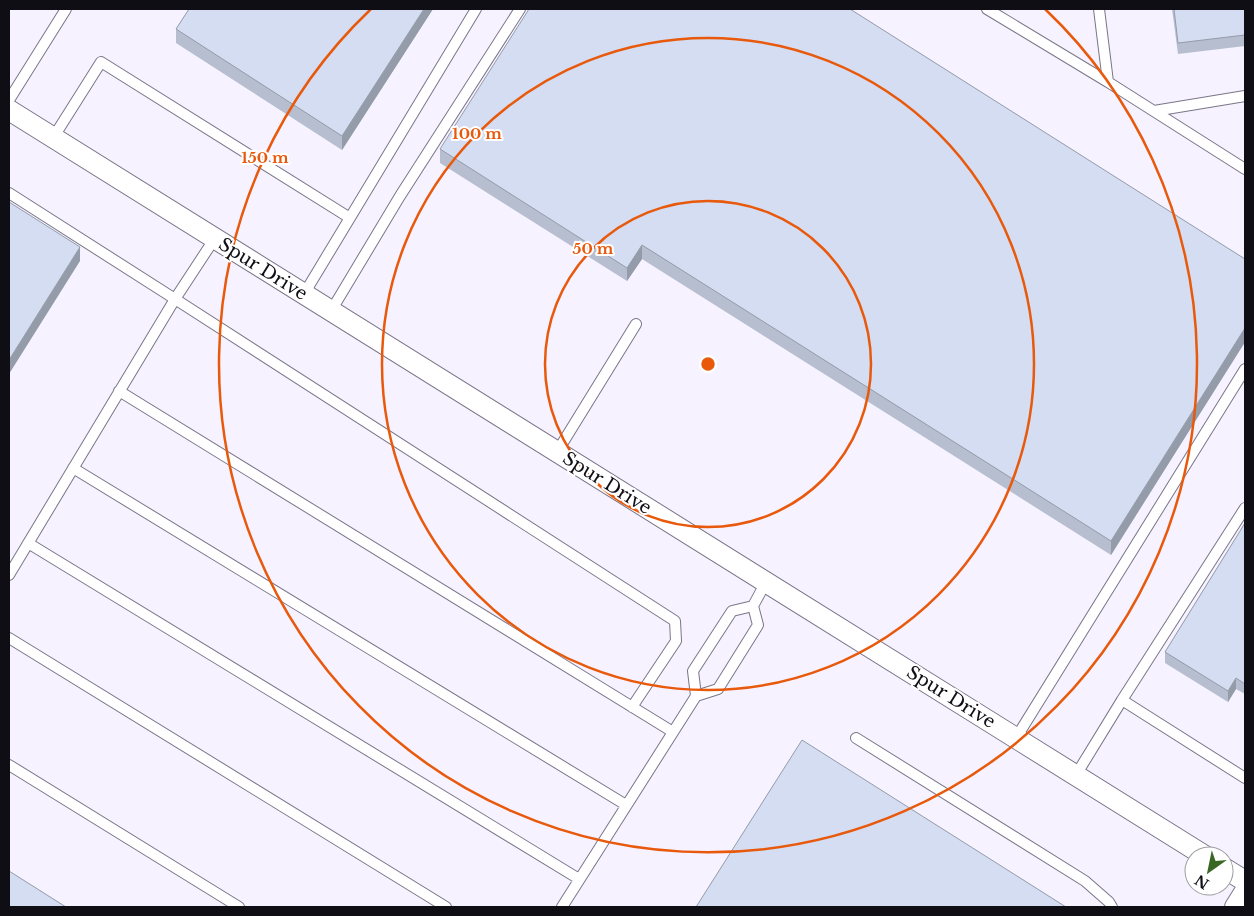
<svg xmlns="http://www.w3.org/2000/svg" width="1254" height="916" viewBox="0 0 1254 916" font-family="'Libre Baskerville',serif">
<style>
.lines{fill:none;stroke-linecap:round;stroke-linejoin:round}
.service-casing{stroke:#7b7688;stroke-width:12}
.minor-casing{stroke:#7b7688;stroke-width:22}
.service{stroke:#fff;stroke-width:10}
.minor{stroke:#fff;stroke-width:20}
.wall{fill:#b6becf}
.shaded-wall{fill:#949ba9}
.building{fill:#d4ddf1;stroke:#949ba9}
.ring{fill:none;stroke:#e8590c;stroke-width:2.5}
.labels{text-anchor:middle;stroke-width:4;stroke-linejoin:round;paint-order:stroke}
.street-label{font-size:18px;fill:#100e15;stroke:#fff}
.centre{fill:#e8590c;stroke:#fff;stroke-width:2.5}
.ring-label{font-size:15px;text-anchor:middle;font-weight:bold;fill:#e8590c;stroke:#fff;stroke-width:4;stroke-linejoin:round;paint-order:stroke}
</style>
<rect width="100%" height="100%" fill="#f6f2ff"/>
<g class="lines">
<g class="service-casing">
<path id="service" d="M987 9 1108 82
M1099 9 1108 82 1245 169
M9 100 66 9
M1154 111 1245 96
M53 138 101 62 350 218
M9 193 175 299 215 238
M304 294 476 9
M331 311 400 196 520 9
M119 391 673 732
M557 452 636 324
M73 468 626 805
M28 543 579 879
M9 575 175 299 675 621 676 641 632 707
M9 638 446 907
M696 696 693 671 732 611 753 606 766 582
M1122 700 1245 508
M856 738 1085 881 1109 902 1112 907
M1016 738 1245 369
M9 765 239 907
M1076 775 1122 700 1245 778
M562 907 696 696 718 689 758 625 753 606"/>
</g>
<g class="minor-casing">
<path id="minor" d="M9 110 1205 856
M1224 868 1245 881
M1235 907 1245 891"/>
</g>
<use href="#service" class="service"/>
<use href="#minor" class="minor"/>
</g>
<path class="wall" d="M189 9H433L342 150 176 43V29Z
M1172 9H1245V46L1178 54Z
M440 149 1245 259V342L1111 555 642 259 627 281 440 163Z
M1245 523V694L1236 689 1228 702 1165 663V652Z"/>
<path class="shaded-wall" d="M424 9H433L342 150V136Z
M642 245V259L627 281V268Z
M80 247V261L9 374V360Z
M1245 328V342L1111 555V541Z
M1236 678V689L1228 702V691Z"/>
<path class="building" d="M189 9H424L342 136 176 29Z
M529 9H850L1245 259V328L1111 541 642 245 627 268 440 149Z
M1174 9H1245V35L1178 43Z
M9 202 80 247 9 360Z
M1245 523V684L1236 678 1228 691 1165 652Z
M802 740 1066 907H696Z
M9 871 66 907H9Z"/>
<g class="ring">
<circle cx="708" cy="364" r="163"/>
<circle cx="708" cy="364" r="326"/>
<path d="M1045 9A489 489 0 1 1 371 9"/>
</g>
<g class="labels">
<g class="street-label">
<text transform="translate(263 269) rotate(32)" y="6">Spur Drive</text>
<text transform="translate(607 483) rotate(32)" y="6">Spur Drive</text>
<text transform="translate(951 697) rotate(32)" y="6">Spur Drive</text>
</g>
</g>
<circle cx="708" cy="364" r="8" class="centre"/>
<g class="ring-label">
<text x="477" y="139">100 m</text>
<text x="265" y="163">150 m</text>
<text x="593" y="254">50 m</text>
</g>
<rect width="1254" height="916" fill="none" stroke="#100e15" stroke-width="20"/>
<g transform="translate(1209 871) rotate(213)"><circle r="24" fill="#ffffff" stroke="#9f9fa1"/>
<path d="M0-4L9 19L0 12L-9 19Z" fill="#3b6725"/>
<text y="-8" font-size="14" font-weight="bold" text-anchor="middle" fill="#100e15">N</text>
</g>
</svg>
